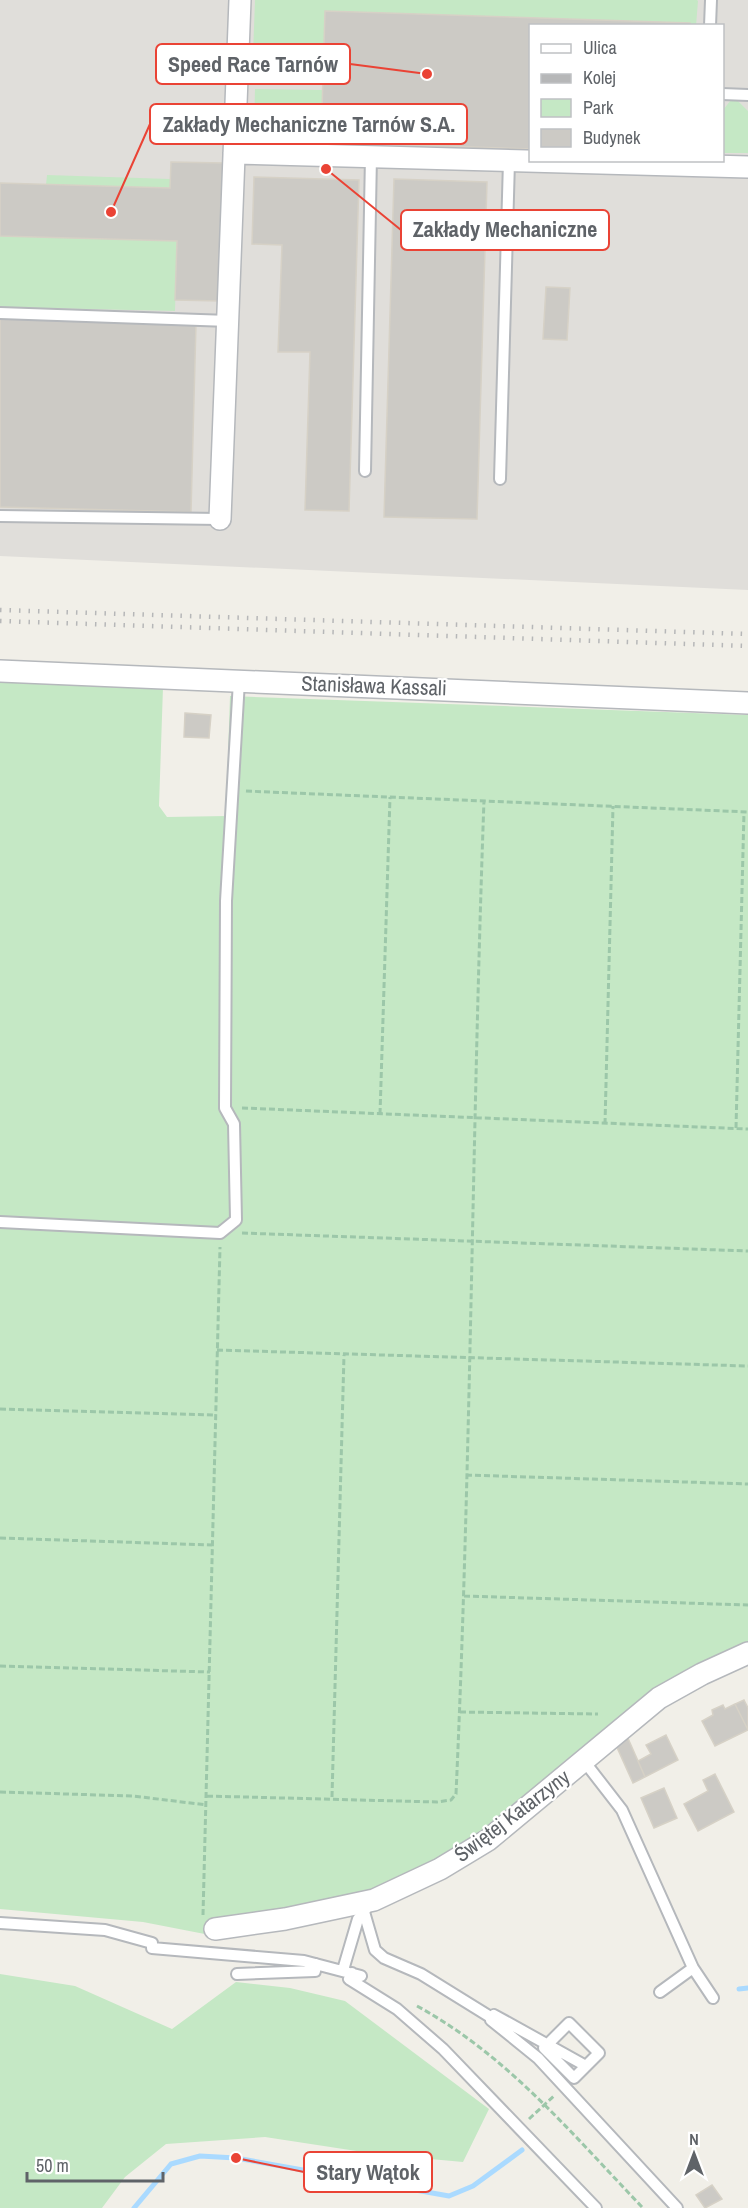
<svg xmlns="http://www.w3.org/2000/svg" width="748" height="2208" viewBox="0 0 748 2208" font-family="'Archivo Narrow',sans-serif">
<style>
.industrial{fill:#e0deda;fill-rule:evenodd}
.green{fill:#c5e8c5}
.lines{fill:none;stroke-linecap:round;stroke-linejoin:round}
.stream{stroke:#aadaff;stroke-width:5}
.building{fill:#cccac5;stroke:#d6d1c6;stroke-width:1.5}
.lane-casing{stroke:#b5b8bc;stroke-width:14}
.street-casing{stroke:#b5b8bc;stroke-width:24}
.path{stroke:#9cc7a9;stroke-width:3;stroke-dasharray:6 3;stroke-linecap:butt}
.lane{stroke:#fff;stroke-width:10}
.street{stroke:#fff;stroke-width:21}
.rail{stroke:#b6b7b8;stroke-width:4.5;stroke-dasharray:1.5 8;stroke-linecap:butt}
.labels{text-anchor:middle;stroke-width:4.5;stroke-linejoin:round;paint-order:stroke}
.street-label{font-size:21px;fill:#5f6368;stroke:#fff}
.leader{fill:none;stroke:#ea4335;stroke-width:2}
.callout-dot{fill:#ea4335;stroke:#fff;stroke-width:2}
.callout{fill:#fff;stroke:#ea4335;stroke-width:2}
.callout-label{font-size:22px;text-anchor:middle;font-weight:bold;fill:#5f6368}
</style>
<rect width="100%" height="100%" fill="#f1efe8"/>
<path class="industrial" d="M0 0H748V590L0 556ZM530 26H722V160H530Z"/>
<path class="green" d="M255 0H697L698 1 696 26 326 11 324 57 253 55Z
M255 89 323 90 321 142C298 141 269 148 254 127Z
M731 100H737L748 111V153H723V110Z
M47 175 170 179V188L46 185Z
M0 236 177 241 175 311 0 307Z
M0 680 163 687 159 806 167 817 226 816 230 696 748 715V1646L655 1691 469 1840 425 1869 387 1886 215 1936 143 1922 0 1909Z
M0 1974 75 1986 172 2029 236 1982 290 1988 345 2001 489 2109 463 2162 376 2154 265 2137 166 2144 125 2177 102 2208H0Z"/>
<g class="lines">
<path class="stream" d="M739 1989 748 1988
M134 2208 171 2164 200 2156 236 2158 449 2196 473 2186 522 2150"/>
</g>
<path class="building" d="M325 11 690 23V26H530V149L321 142Z
M171 162 224 163 220 301 175 300 177 241 0 236V183L170 188Z
M254 177 359 180 349 511 305 510 310 352H278L282 245 252 244Z
M394 179 487 182 477 519 384 517Z
M546 287 570 288 567 340 543 339Z
M0 318 196 323 191 512 0 507Z
M185 713 211 715 209 738 184 737Z
M744 1700 748 1708V1730L735 1704Z
M735 1704 748 1730 715 1746 702 1721 713 1715 712 1710 723 1705 725 1709Z
M666 1735 678 1760 645 1777 638 1761 651 1754 646 1745Z
M627 1736 645 1777 633 1783 615 1743Z
M715 1774 734 1812 698 1831 684 1804 708 1791 703 1780Z
M664 1788 677 1818 654 1828 641 1798Z
M712 2185 722 2199 705 2208 696 2195Z"/>
<g class="lines">
<g class="lane-casing">
<path id="lane" d="M710 26 711 0
M722 94 748 95
M0 313 229 321
M365 471 371 156
M500 479 509 161
M0 516 220 519
M0 1222 220 1233 236 1220 234 1124 225 1108 226 901 239 681
M584 1761 622 1810 693 1968 713 1998
M364 1912 375 1950 384 1958 421 1974 492 2018 494 2015 586 2066
M0 1923 105 1930 152 1943V1948L304 1961 361 1976
M343 1970 358 1919 366 1909
M352 1973 349 1979 397 2009 443 2049 596 2208
M237 1974 315 1971 316 1964
M660 1992 693 1968
M492 2018 491 2020 538 2058 677 2208
M569 2023 599 2053 574 2078 544 2048Z"/>
</g>
<g class="street-casing">
<path id="street" d="M234 153 748 167
M220 519 240 0
M0 671 748 703
M215 1929 285 1919 374 1900 440 1869 488 1840 659 1698 702 1674 748 1653"/>
</g>
<path class="path" d="M246 791 748 812
M242 1108 748 1129
M380 1114 390 797
M605 1124 613 806
M736 1128 744 812
M242 1233 748 1251
M217 1350 748 1366
M0 1409 214 1415
M466 1475 748 1484
M0 1538 212 1545
M464 1596 748 1605
M0 1666 210 1672
M460 1712 598 1714
M0 1792 133 1796 207 1805
M207 1796 437 1802 451 1800 456 1794C471 1463 472 1132 484 800
M332 1797 344 1355
M203 1915 220 1247
M417 2006C507 2055 573 2135 643 2208
M529 2119 555 2095"/>
<use href="#lane" class="lane"/>
<use href="#street" class="street"/>
<path class="rail" d="M0 610 748 634
M0 621 748 646"/>
</g>
<g class="labels">
<g class="street-label">
<text transform="translate(374 686) rotate(2)" y="7">Stanisława Kassali</text>
<text transform="translate(512 1816) rotate(-37)" y="7">Świętej Katarzyny</text>
</g>
</g>
<path class="leader" d="M427 74L350 64M111 212L150 124M326 169L401 230M236 2158L304 2172"/>
<g class="callout-dot">
<circle cx="427" cy="74" r="6"/>
<circle cx="111" cy="212" r="6"/>
<circle cx="326" cy="169" r="6"/>
<circle cx="236" cy="2158" r="6"/>
</g>
<g class="callout">
<rect x="156" y="44" width="194" height="40" rx="6"/>
<rect x="150" y="104" width="317" height="40" rx="6"/>
<rect x="401" y="210" width="208" height="40" rx="6"/>
<rect x="304" y="2152" width="128" height="40" rx="6"/>
</g>
<g class="callout-label">
<text x="253" y="72">Speed Race Tarnów</text>
<text x="309" y="132">Zakłady Mechaniczne Tarnów S.A.</text>
<text x="505" y="237">Zakłady Mechaniczne</text>
<text x="368" y="2180">Stary Wątok</text>
</g>
<rect x="529" y="24" width="195" height="138" fill="#ffffff" stroke="#bfc1c3" stroke-width="1.5"/>
<rect x="541" y="44" width="30" height="9" fill="#ffffff" stroke="#bfc1c3" stroke-width="1.5"/>
<text x="583" y="54" font-size="18" fill="#5f6368">Ulica</text>
<rect x="541" y="74" width="30" height="9" fill="#b6b7b8" stroke="#bfc1c3" stroke-width="1.5"/>
<text x="583" y="84" font-size="18" fill="#5f6368">Kolej</text>
<rect x="541" y="99" width="30" height="18" fill="#c5e8c5" stroke="#bfc1c3" stroke-width="1.5"/>
<text x="583" y="114" font-size="18" fill="#5f6368">Park</text>
<rect x="541" y="129" width="30" height="18" fill="#cccac5" stroke="#bfc1c3" stroke-width="1.5"/>
<text x="583" y="144" font-size="18" fill="#5f6368">Budynek</text>
<g transform="translate(694 2154)" stroke="#ffffff" stroke-width="4.5" paint-order="stroke">
<path d="M0-4.5L10 22L0 15L-10 22Z" fill="#5f6368"/>
<text y="-9" font-size="16" font-weight="bold" text-anchor="middle" fill="#5f6368">N</text>
</g>
<path d="M27 2172v9h136v-9" fill="none" stroke="#5f6368" stroke-width="3"/>
<text x="36" y="2172" font-size="18" fill="#5f6368" stroke="#ffffff" stroke-width="4.5" paint-order="stroke">50 m</text>
</svg>
